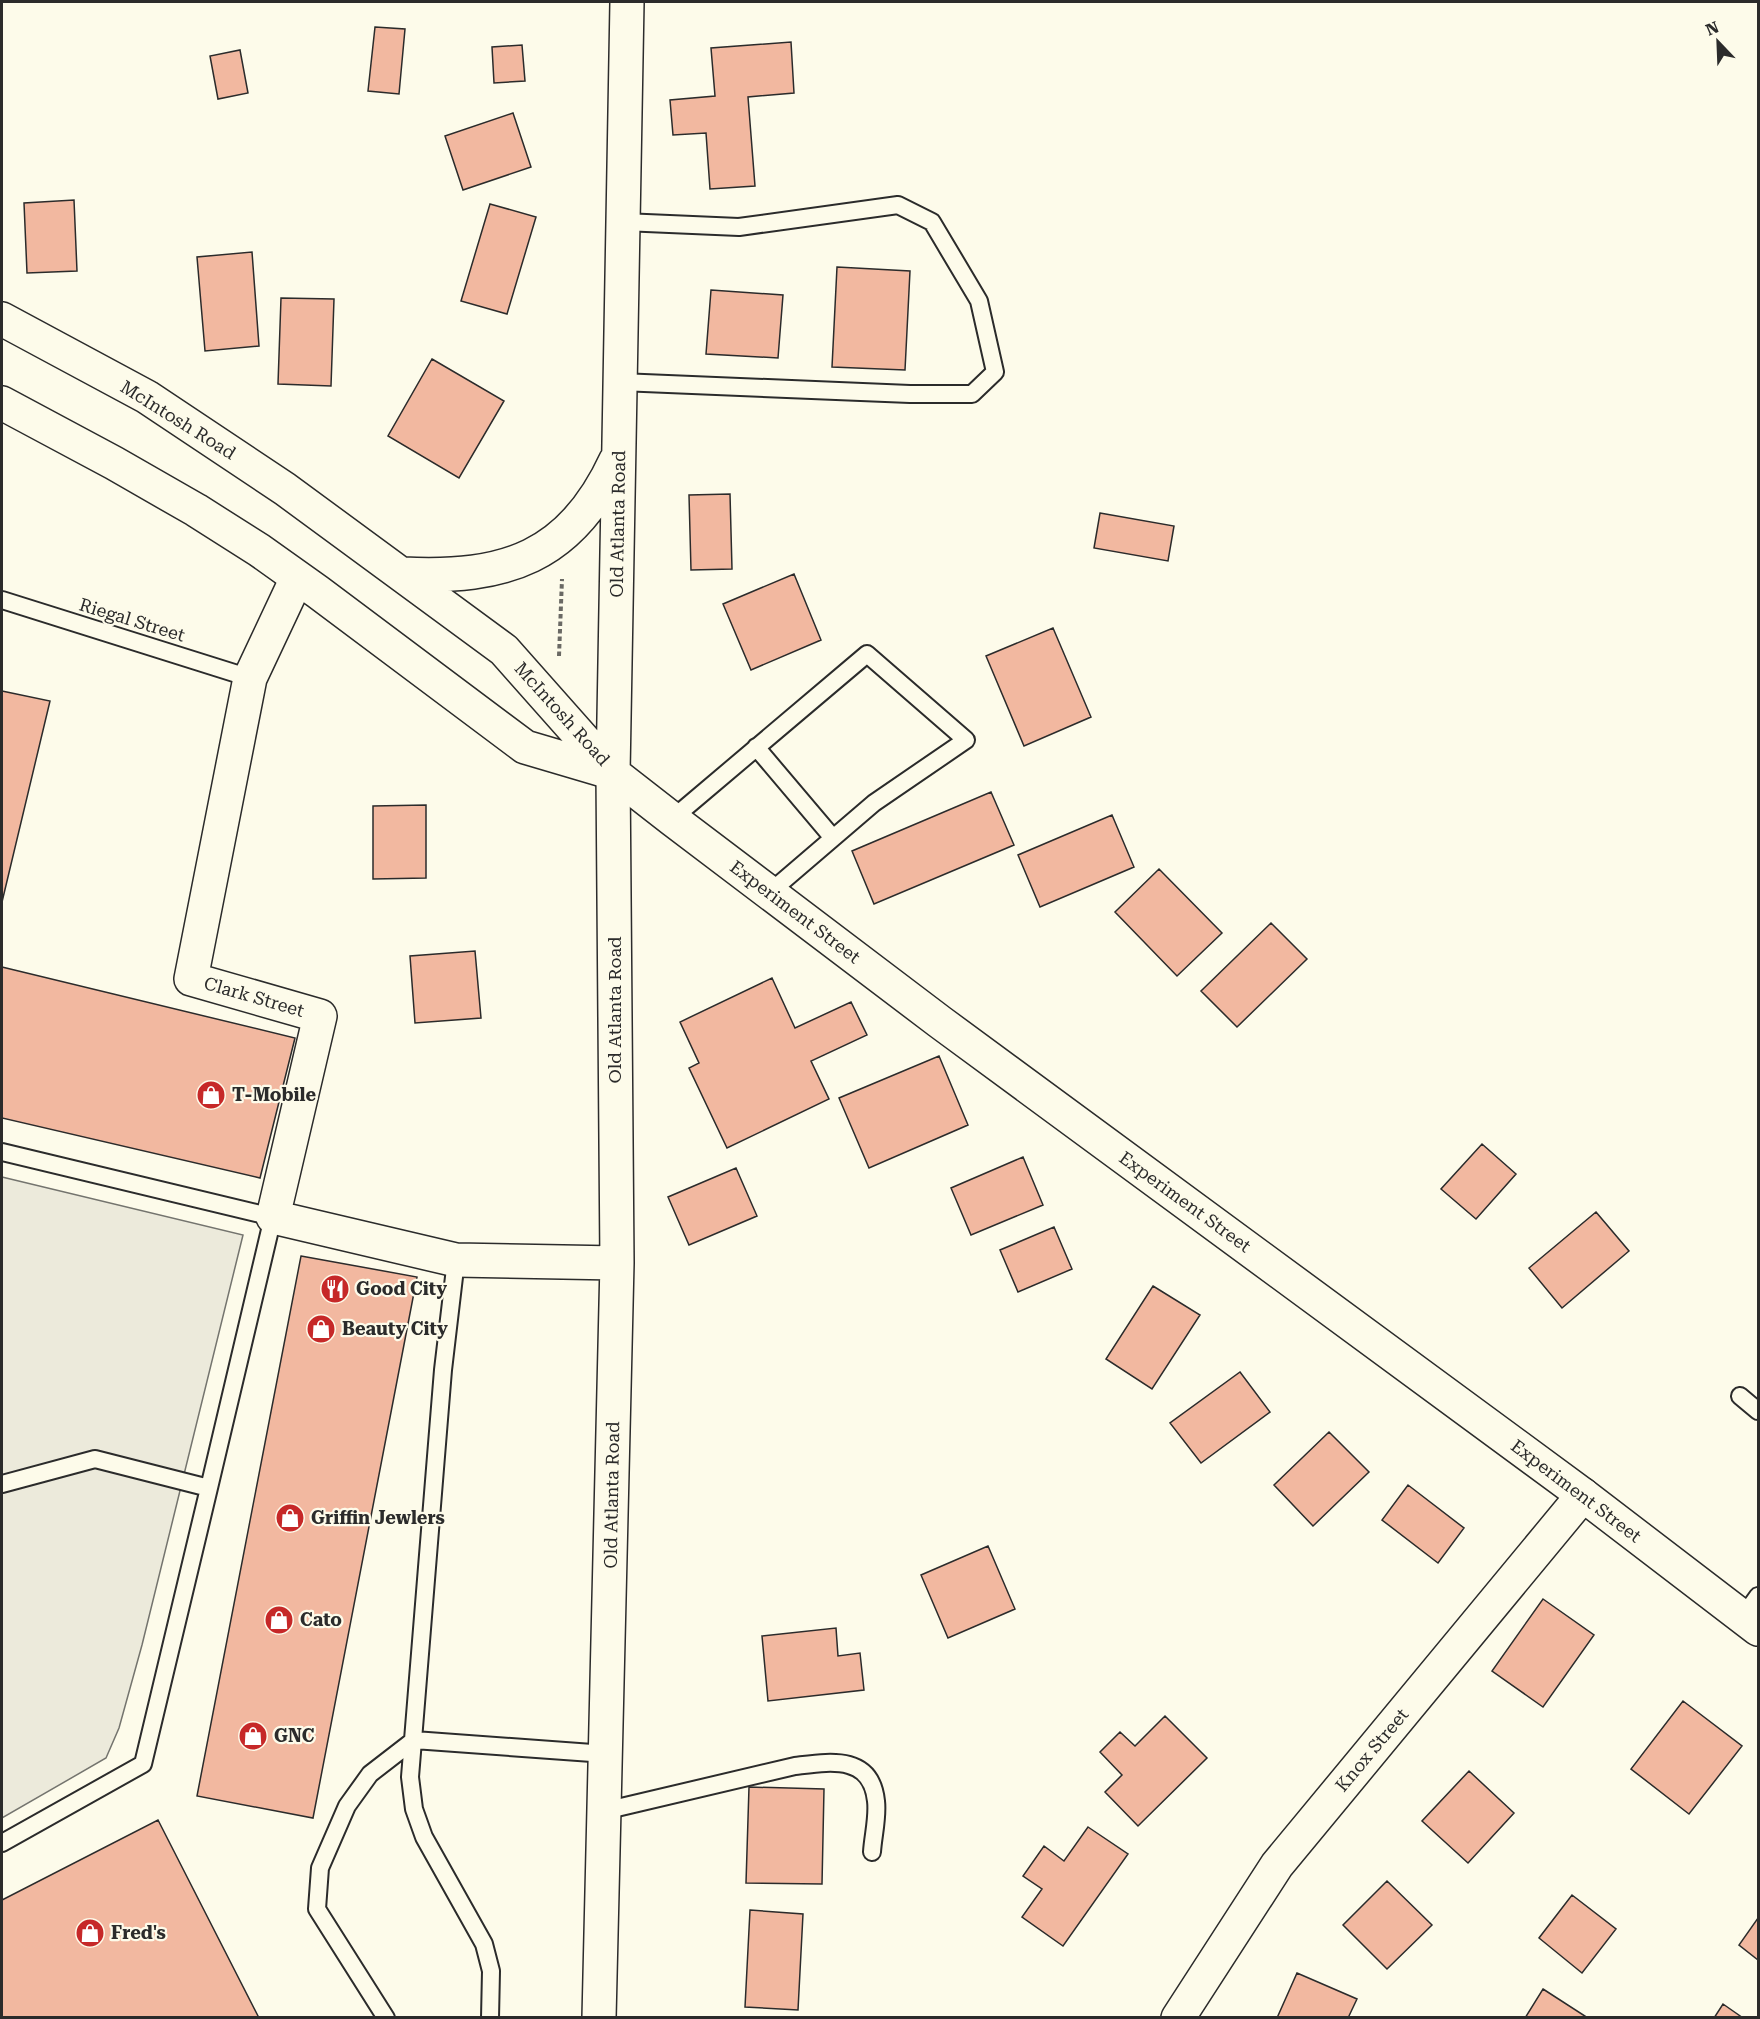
<svg xmlns="http://www.w3.org/2000/svg" width="1760" height="2019" viewBox="0 0 1760 2019" font-family="'Roboto Serif',serif">
<style>
.parking{fill:#eceadb;stroke:#74746e;stroke-width:1.5}
.building{fill:#f2b8a0;stroke:#2b2b2b;stroke-width:1.5}
.lines{fill:none;stroke-linecap:round;stroke-linejoin:round}
.lane-casing{stroke:#2b2b2b;stroke-width:20}
.street-casing{stroke:#2b2b2b;stroke-width:36}
.secondary-casing{stroke:#2b2b2b;stroke-width:36}
.path{stroke:#6a6964;stroke-width:4;stroke-dasharray:4.5 3;stroke-linecap:butt}
.lane{stroke:#fdfbea;stroke-width:16}
.street{stroke:#fdfbea;stroke-width:33}
.secondary{stroke:#fdfbea;stroke-width:33}
.labels{text-anchor:middle;stroke-width:4.5;stroke-linejoin:round;paint-order:stroke}
.street-label{font-size:18px;fill:#2b2b2b;stroke:#fdfbea}
.poi-label{font-size:18px;font-weight:bold;fill:#2b2b2b;stroke:#fdfbea;text-anchor:start}
</style>
<rect width="100%" height="100%" fill="#fdfbea"/>
<path class="parking" d="M2 1177 243 1235 142 1645 119 1728 106 1758 2 1818Z"/>
<path class="building" d="M375 27 405 29 399 94 368 91Z
M791 42 794 93 748 97 755 186 710 189 706 133 673 135 670 100 715 96 711 48Z
M522 45 525 81 494 83 492 47Z
M240 50 248 93 218 99 210 56Z
M513 113 531 167 463 190 445 136Z
M74 200 77 271 27 273 24 203Z
M490 204 536 217 507 314 461 301Z
M252 252 259 346 205 351 197 257Z
M837 267 910 271 905 370 832 367Z
M711 290 783 295 778 358 706 354Z
M281 298 334 299 331 386 278 384Z
M432 359 504 401 459 478 388 436Z
M730 494 732 569 691 570 689 495Z
M1100 513 1174 526 1168 561 1094 548Z
M794 574 821 640 751 670 723 604Z
M1053 628 1091 717 1024 746 986 656Z
M2 691 50 701 2 902Z
M991 792 1014 845 874 904 852 851Z
M426 805V878L373 879V806Z
M1112 815 1134 867 1040 907 1018 855Z
M1159 869 1222 933 1177 976 1115 912Z
M1271 923 1307 959 1237 1027 1201 991Z
M475 951 481 1018 415 1023 410 956Z
M2 967 295 1038 260 1178 2 1118Z
M772 978 795 1028 851 1002 867 1035 811 1061 829 1099 727 1148 689 1068 699 1063 680 1022Z
M939 1056 968 1125 869 1168 839 1098Z
M1482 1144 1516 1174 1476 1219 1441 1189Z
M1023 1157 1043 1205 971 1235 951 1188Z
M736 1168 757 1216 689 1245 668 1197Z
M1596 1212 1629 1251 1562 1308 1529 1268Z
M1054 1227 1072 1269 1018 1292 1000 1250Z
M301 1256 417 1277 313 1818 197 1796Z
M1153 1286 1200 1315 1152 1389 1106 1359Z
M1240 1372 1270 1412 1201 1463 1170 1423Z
M1329 1432 1369 1472 1313 1526 1274 1485Z
M1408 1485 1464 1528 1438 1563 1382 1520Z
M988 1546 1015 1609 948 1638 921 1575Z
M1543 1599 1594 1635 1543 1707 1492 1671Z
M836 1628 838 1656 860 1653 864 1690 768 1701 762 1636Z
M1683 1701 1742 1746 1689 1814 1631 1769Z
M1165 1716 1207 1758 1138 1826 1105 1792 1122 1775 1100 1752 1120 1732 1135 1746Z
M1469 1771 1514 1813 1468 1863 1422 1821Z
M749 1787 824 1789 822 1884 746 1883Z
M158 1820 259 2018H2V1900Z
M1088 1827 1128 1854 1063 1946 1022 1917 1042 1889 1023 1876 1044 1846 1064 1861Z
M1387 1881 1432 1925 1387 1969 1343 1925Z
M1572 1895 1616 1929 1582 1973 1539 1938Z
M750 1910 803 1914 798 2010 745 2007Z
M1758 1918V1960L1739 1945Z
M1297 1973 1357 1999 1348 2018H1277Z
M1543 1989 1588 2018H1525Z
M1723 2004 1743 2018H1714Z"/>
<g class="lines">
<g class="lane-casing">
<path id="lane" d="M620 382 910 394H972L995 372 979 301 932 222 898 205 739 227 623 222
M2 600 250 678
M756 747 833 838
M672 819 867 654 966 740 874 803 769 893
M2 1152 273 1217 209 1488 95 1459 2 1484
M456 1260 443 1370 410 1777 414 1809 424 1837 484 1944 491 1971 490 2018
M1740 1396 1758 1411
M1743 1617 1758 1596
M604 1811 795 1766C829 1762 871 1754 876 1801 878 1817 873 1836 872 1852
M2 1843 143 1764 209 1488
M386 2018 317 1909 320 1868 347 1806 370 1774 414 1740 606 1754"/>
</g>
<g class="street-casing">
<path id="street" d="M297 578 250 678 191 979 320 1016 273 1217 456 1260 617 1263
M599 2018 617 1263 613 773
M1178 2018 1277 1865 1583 1495"/>
</g>
<g class="secondary-casing">
<path id="secondary" d="M2 319 147 397 285 489 504 650 613 773 672 819 940 1022 1583 1495 1758 1629
M2 403 114 463 196 510 259 550 318 592 525 747 613 773
M403 574C505 579 571 558 616 460
M613 773 627 2"/>
</g>
<path class="path" d="M559 656 562 579"/>
<use href="#lane" class="lane"/>
<use href="#street" class="street"/>
<use href="#secondary" class="secondary"/>
</g>
<defs>
<g id="shop-disc" transform="scale(1.5)"><circle r="9.5" fill="#c62828" stroke="#fdfbea"/><path d="M-5-2.5h2.3a2.7 3.5 0 0 1 5.4 0H5L5.5 6h-11ZM-1.5-2.5h3a1.5 2.3 0 0 0-3 0Z" fill="#fff"/></g>
<g id="restaurant-disc" transform="scale(1.5)"><circle r="9.5" fill="#c62828" stroke="#fdfbea"/><path d="M-5-6h1v4h1v-4h1v4h1v-4h1v5L-1.5 .5V6h-2V.5L-5-1ZM5-6V6H3V1.5H1.5Q1.5-4 5-6Z" fill="#fff"/></g>
</defs>
<g fill-rule="evenodd">
<use href="#shop-disc" x="211" y="1095"/>
<use href="#restaurant-disc" x="335" y="1289"/>
<use href="#shop-disc" x="321" y="1329"/>
<use href="#shop-disc" x="290" y="1518"/>
<use href="#shop-disc" x="279" y="1620"/>
<use href="#shop-disc" x="253" y="1736"/>
<use href="#shop-disc" x="90" y="1933"/>
</g>
<g class="labels">
<g class="street-label">
<text transform="translate(178 420) rotate(32)" y="6">McIntosh Road</text>
<text transform="translate(618 524) rotate(-89)" y="6">Old Atlanta Road</text>
<text transform="translate(132 620) rotate(17)" y="6">Riegal Street</text>
<text transform="translate(562 714) rotate(48)" y="6">McIntosh Road</text>
<text transform="translate(795 912) rotate(37)" y="6">Experiment Street</text>
<text transform="translate(254 997) rotate(16)" y="6">Clark Street</text>
<text transform="translate(615 1010) rotate(-90)" y="6">Old Atlanta Road</text>
<text transform="translate(1185 1202) rotate(36)" y="6">Experiment Street</text>
<text transform="translate(1576 1491) rotate(37)" y="6">Experiment Street</text>
<text transform="translate(612 1495) rotate(-89)" y="6">Old Atlanta Road</text>
<text transform="translate(1372 1750) rotate(-50)" y="6">Knox Street</text>
</g>
<g class="poi-label">
<text x="232" y="1101">T-Mobile</text>
<text x="356" y="1295">Good City</text>
<text x="342" y="1335">Beauty City</text>
<text x="311" y="1524">Griffin Jewlers</text>
<text x="300" y="1626">Cato</text>
<text x="274" y="1742">GNC</text>
<text x="111" y="1939">Fred's</text>
</g>
</g>
<rect width="1760" height="2019" fill="none" stroke="#2b2b2b" stroke-width="6"/>
<g transform="translate(1718 42) rotate(337)" stroke="#fdfbea" stroke-width="4.5" paint-order="stroke">
<path d="M0-4.5L10 22L0 15L-10 22Z" fill="#2b2b2b"/>
<text y="-9" font-size="16" font-weight="bold" text-anchor="middle" fill="#2b2b2b">N</text>
</g>
</svg>
